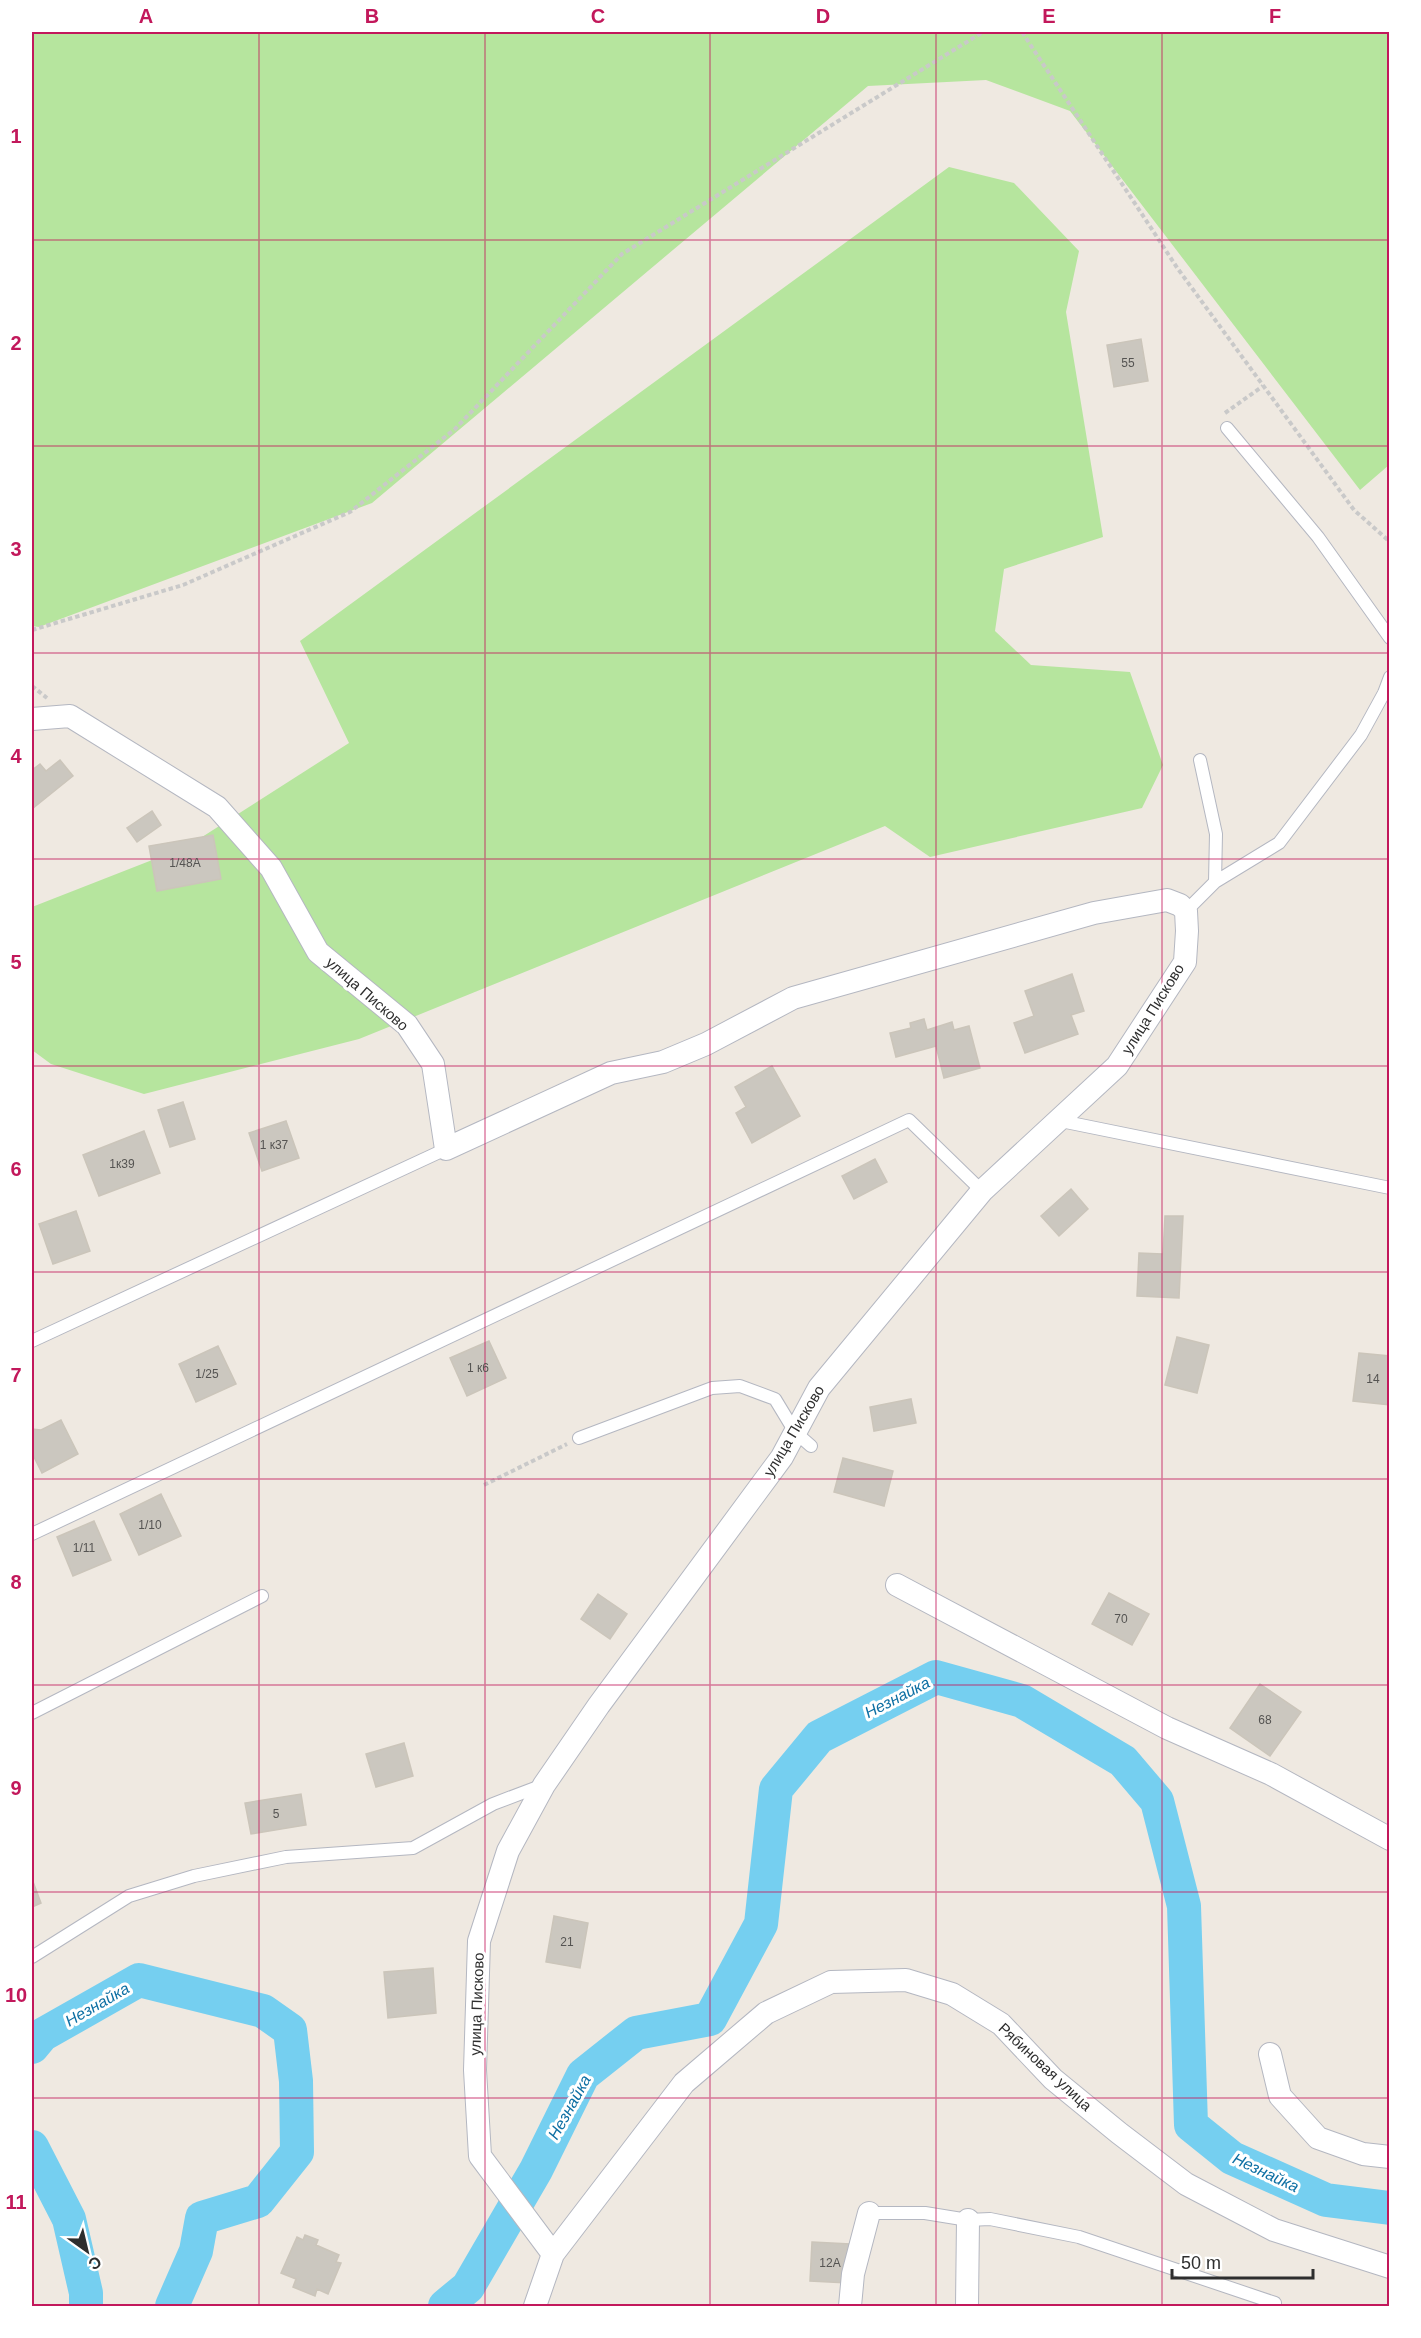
<svg xmlns="http://www.w3.org/2000/svg" width="1421" height="2338" viewBox="0 0 1421 2338" font-family="Arial,sans-serif">
<style>
.green{fill:#b6e59e}
.lines{fill:none;stroke-linecap:round;stroke-linejoin:round}
.river{stroke:#75cff0;stroke-width:34}
.building{fill:#cbc7bf;stroke:#cbc5ba;stroke-width:1.5}
.lane-casing{stroke:#b4b7c1;stroke-width:14}
.street-casing{stroke:#b4b7c1;stroke-width:24}
.path{stroke:#c9c9c9;stroke-width:4;stroke-dasharray:4.5 3;stroke-linecap:butt}
.lane{stroke:#fff;stroke-width:12}
.street{stroke:#fff;stroke-width:22}
.grid{fill:none;stroke:#c2185b;stroke-width:1.5;stroke-opacity:0.55}
.labels{text-anchor:middle;stroke-width:6;stroke-linejoin:round;paint-order:stroke}
.number-label{font-size:12px;fill:#555452}
.street-label{font-size:15px;fill:#2e2e2e;stroke:#fff}
.water-label{font-size:16px;font-style:italic;fill:#0d6fa3;stroke:#fff}
.neatline{fill:none;stroke:#c2185b;stroke-width:2}
.grid-label{font-size:20px;text-anchor:middle;font-weight:bold;fill:#c2185b}
</style>
<rect width="100%" height="100%" fill="#efe9e1"/>
<path class="green" d="M32 32H1389V465L1360 490 1070 111 986 80 868 86 372 503 39 627 32 626Z
M949 167 1014 183 1079 251 1066 312 1103 537 1004 569 995 631 1031 665 1130 672 1163 765 1142 808 930 857 885 826 359 1039 144 1094 51 1064 32 1050V907L188 846 349 743 300 641Z"/>
<g class="lines">
<path class="river" d="M32 2047 42 2035 139 1980 263 2011 290 2030 296 2081 297 2152 258 2201 202 2218 196 2251 172 2306
M32 2147 69 2219 86 2293V2306
M445 2306 468 2287 536 2170 583 2075 636 2033 710 2019 761 1924 776 1789 819 1737 936 1677 1022 1701 1123 1761 1157 1801 1184 1906 1191 2125 1232 2158 1326 2200 1390 2208"/>
</g>
<path class="building" d="M1141 339 1148 381 1114 387 1107 345Z
M60 760 73 776 32 809V770L40 764 46 771Z
M152 811 161 825 137 842 127 828Z
M213 835 221 879 157 891 149 846Z
M1072 974 1084 1011 1071 1015 1078 1034 1025 1053 1014 1023 1034 1016 1025 991Z
M924 1019 927 1030 952 1022 954 1030 969 1026 980 1068 944 1078 936 1046 896 1057 890 1033 911 1028 910 1023Z
M772 1066 800 1116 752 1143 736 1113 746 1107 735 1087Z
M183 1102 195 1139 170 1147 158 1110Z
M286 1121 299 1158 262 1171 249 1133Z
M144 1131 160 1173 99 1196 83 1155Z
M875 1159 887 1182 854 1199 842 1176Z
M1071 1189 1088 1209 1059 1236 1041 1216Z
M76 1211 90 1251 53 1264 39 1224Z
M1165 1216H1183L1179 1298 1137 1296 1139 1253 1163 1254Z
M1177 1337 1209 1345 1197 1393 1165 1385Z
M489 1341 506 1378 467 1396 450 1358Z
M218 1346 236 1384 196 1402 179 1364Z
M1359 1353 1390 1356V1405L1353 1401Z
M911 1399 916 1423 874 1431 870 1407Z
M61 1420 78 1454 42 1473 32 1453V1429L41 1430Z
M843 1458 893 1471 884 1506 834 1492Z
M161 1494 181 1536 139 1555 120 1514Z
M94 1521 111 1560 73 1576 57 1537Z
M1109 1593 1149 1614 1132 1645 1092 1624Z
M598 1594 627 1614 610 1639 581 1619Z
M1260 1684 1301 1712 1270 1756 1230 1728Z
M404 1743 413 1776 376 1787 366 1754Z
M301 1794 306 1825 251 1834 245 1803Z
M32 1879 41 1903 32 1907Z
M554 1916 588 1923 580 1968 546 1962Z
M433 1968 436 2013 388 2018 384 1972Z
M305 2235 318 2240 316 2245 339 2255 336 2262 341 2263 328 2294 317 2289 315 2296 293 2287 296 2279 281 2273 297 2237 303 2240Z
M812 2242 850 2244 848 2283 810 2281Z"/>
<g class="lines">
<g class="lane-casing">
<path id="lane" d="M1227 428 1318 537 1390 638
M1200 760 1216 834 1215 882 1279 843 1361 735 1384 693 1390 677
M1186 911 1215 882
M1056 1120 1390 1188
M32 1341 446 1149
M579 1438 712 1388 740 1386 775 1399 795 1432 811 1446
M32 1534 909 1120 982 1191
M32 1713 262 1596
M32 1957 129 1896 194 1876 286 1857 413 1848 493 1804 543 1785
M869 2213H925L968 2220 990 2219 1079 2237 1275 2303"/>
</g>
<g class="street-casing">
<path id="street" d="M32 719 70 716 217 807 271 868 318 952 407 1025 433 1064 446 1149 611 1073 663 1062 706 1044 793 998 1094 913 1167 900 1180 905 1186 911 1187 931 1185 962 1117 1066 982 1191 819 1388 782 1457 599 1705 544 1785 508 1851 479 1941 475 2070 480 2156 553 2254
M897 1585 1167 1728 1271 1774 1390 1839
M1270 2054 1280 2096 1318 2138 1363 2154 1390 2157
M535 2306 553 2254 684 2083 766 2013 831 1982 906 1980 952 1994 1001 2024 1053 2079 1119 2133 1186 2184 1274 2230 1390 2267
M850 2306 853 2274 869 2213
M967 2306 968 2220"/>
</g>
<path class="path" d="M1022 32 1178 269 1354 510 1390 542
M1225 413 1263 386
M32 630 183 585 350 512 455 429 622 254 983 32
M32 686 47 698
M484 1485 567 1444"/>
<use href="#lane" class="lane"/>
<use href="#street" class="street"/>
</g>
<path class="grid" d="M259 32V2306M485 32V2306M710 32V2306M936 32V2306M1162 32V2306M32 240H1390M32 446H1390M32 653H1390M32 859H1390M32 1066H1390M32 1272H1390M32 1479H1390M32 1685H1390M32 1892H1390M32 2098H1390"/>
<g class="labels">
<g class="number-label">
<text x="1128" y="367">55</text>
<text x="185" y="867">1/48А</text>
<text x="274" y="1149">1 к37</text>
<text x="122" y="1168">1к39</text>
<text x="478" y="1372">1 к6</text>
<text x="207" y="1378">1/25</text>
<text x="1373" y="1383">14</text>
<text x="150" y="1529">1/10</text>
<text x="84" y="1552">1/11</text>
<text x="1121" y="1623">70</text>
<text x="1265" y="1724">68</text>
<text x="276" y="1818">5</text>
<text x="567" y="1946">21</text>
<text x="830" y="2267">12А</text>
</g>
<g class="street-label">
<text transform="translate(367 994) rotate(41)" y="5">улица Писково</text>
<text transform="translate(1153 1009) rotate(-58)" y="5">улица Писково</text>
<text transform="translate(794 1431) rotate(-59)" y="5">улица Писково</text>
<text transform="translate(477 2004) rotate(-88)" y="5">улица Писково</text>
<text transform="translate(1045 2067) rotate(43)" y="5">Рябиновая улица</text>
</g>
<g class="water-label">
<text transform="translate(897 1697) rotate(-27)" y="6">Незнайка</text>
<text transform="translate(97 2004) rotate(-30)" y="6">Незнайка</text>
<text transform="translate(569 2107) rotate(-61)" y="6">Незнайка</text>
<text transform="translate(1266 2172) rotate(25)" y="6">Незнайка</text>
</g>
</g>
<rect width="1421" height="2338" fill="none" stroke="#ffffff" stroke-width="66"/>
<g transform="translate(87 2251) rotate(146)" stroke="#ffffff" stroke-width="4.5" paint-order="stroke">
<path d="M0-4.5L10 22L0 15L-10 22Z" fill="#2e2e2e"/>
<text y="-9" font-size="16" font-weight="bold" text-anchor="middle" fill="#2e2e2e">С</text>
</g>
<path d="M1172 2269v9h141v-9" fill="none" stroke="#2e2e2e" stroke-width="3"/>
<text x="1181" y="2269" font-size="18" fill="#2e2e2e" stroke="#ffffff" stroke-width="4.5" paint-order="stroke">50 m</text>
<rect x="33" y="33" width="1355" height="2272" class="neatline"/>
<g class="grid-label">
<text x="146" y="23">A</text>
<text x="372" y="23">B</text>
<text x="598" y="23">C</text>
<text x="823" y="23">D</text>
<text x="1049" y="23">E</text>
<text x="1275" y="23">F</text>
<text x="16" y="143">1</text>
<text x="16" y="350">2</text>
<text x="16" y="556">3</text>
<text x="16" y="763">4</text>
<text x="16" y="969">5</text>
<text x="16" y="1176">6</text>
<text x="16" y="1382">7</text>
<text x="16" y="1589">8</text>
<text x="16" y="1795">9</text>
<text x="16" y="2002">10</text>
<text x="16" y="2209">11</text>
</g>
</svg>
